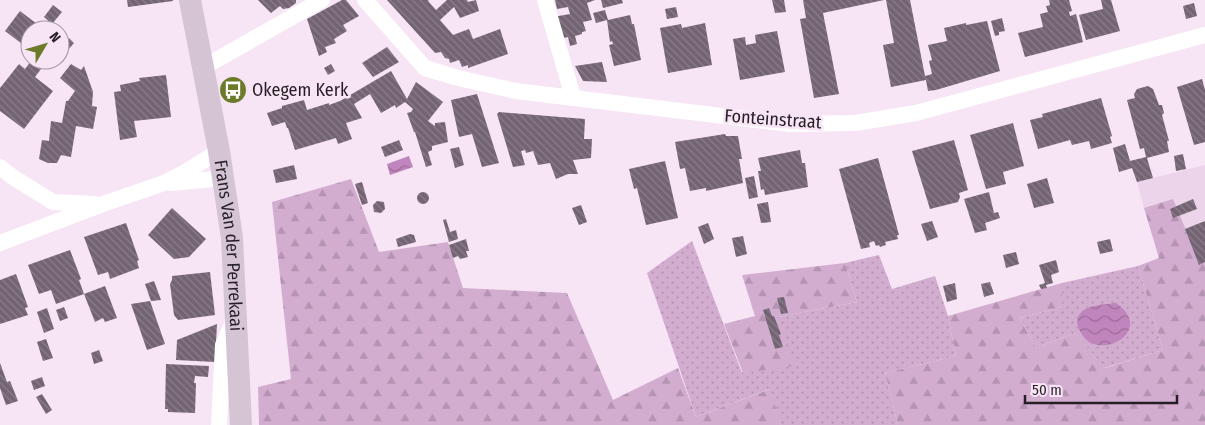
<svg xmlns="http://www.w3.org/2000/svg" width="1205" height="425" viewBox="0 0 1205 425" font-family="'Fira Sans Condensed',sans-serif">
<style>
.built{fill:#ecd4ea}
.grass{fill:url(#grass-dots)}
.forest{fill:url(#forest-firs)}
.water{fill:url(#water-waves)}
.building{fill:url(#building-back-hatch)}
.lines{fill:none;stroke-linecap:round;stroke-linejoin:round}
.street{stroke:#fff;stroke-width:16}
.secondary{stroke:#d5c4d4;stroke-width:22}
.labels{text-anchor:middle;stroke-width:5;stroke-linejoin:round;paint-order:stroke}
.poi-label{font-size:18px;fill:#261f26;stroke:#f7e4f5;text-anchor:start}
.street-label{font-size:18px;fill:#261f26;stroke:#f7e4f5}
</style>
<defs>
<pattern id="grass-dots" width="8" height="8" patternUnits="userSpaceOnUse" patternTransform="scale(1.25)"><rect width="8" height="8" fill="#d2adcf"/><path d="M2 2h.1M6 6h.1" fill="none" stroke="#b494b2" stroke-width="1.8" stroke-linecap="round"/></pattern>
<pattern id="forest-firs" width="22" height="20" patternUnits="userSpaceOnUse" patternTransform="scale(1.25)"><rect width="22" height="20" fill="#d2adcf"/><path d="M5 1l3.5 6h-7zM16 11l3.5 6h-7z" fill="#b494b2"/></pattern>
<pattern id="water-waves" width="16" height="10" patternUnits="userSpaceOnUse" patternTransform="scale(1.25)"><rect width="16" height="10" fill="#c085bc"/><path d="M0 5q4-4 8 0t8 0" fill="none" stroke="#9c6c99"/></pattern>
<pattern id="building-back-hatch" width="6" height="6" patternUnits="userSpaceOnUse" patternTransform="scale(1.25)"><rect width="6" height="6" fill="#746473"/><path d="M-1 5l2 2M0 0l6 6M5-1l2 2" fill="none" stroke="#8a7e8a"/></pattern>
</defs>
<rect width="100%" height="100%" fill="#f7e4f5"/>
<path class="built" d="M1205 165V262L1199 265 1173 200 1144 208 1137 182Z"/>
<path class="grass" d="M692 241 742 373 778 317 857 302 845 263 879 255 892 289 935 276 948 316 956 356 885 373 898 425H781L769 389 696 417 647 273Z
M1138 266 1163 350 1104 368 1075 333 1036 348 1020 318 1062 307V283Z"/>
<path class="forest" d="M351 179 379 252 448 242 463 288 567 293 613 400 678 368 696 417 770 389 781 425H259L258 387 291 379 272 202Z
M1173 199 1200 264 1205 262V425H898L885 373 956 356 948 316 1062 283V307L1020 318 1036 348 1075 333 1105 368 1163 350 1138 266 1159 258 1144 208Z
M845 263 857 302 778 317 795 366 743 373 724 324 755 316 742 275Z"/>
<path class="water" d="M409 156 413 167 390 175 387 164Z
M1116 303C1156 331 1100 361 1083 336 1079 330 1076 325 1078 318 1082 304 1104 305 1116 303Z"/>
<path class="building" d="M127 0H173V1L128 7Z
M258 0H296V3L289 8 283 9 280 6 271 13Z
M342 0H346L359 16 343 25 347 31 334 39 336 43 325 47 327 52 319 56 307 19Z
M387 0H429L428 1 436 10 447 0H467L468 2 476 0 479 11 460 18 454 7 440 20 453 35 469 29 473 39 500 29 508 54 468 68V65L462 67 459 60 450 63 449 59 445 58 441 52 435 53Z
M555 0H595L587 3 592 20 583 22 586 31 582 32V34L575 36 577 44 570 46 568 37 559 39 553 17 570 14 568 7 557 9Z
M601 0H622L623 3 603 8Z
M772 0H784L786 12 775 13Z
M803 0H884L823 13 839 94 814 98 800 19 806 18Z
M886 0H910L925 76 932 74 929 61 932 60 928 45 947 41 944 28 966 23V25L987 21 1000 71 936 90 928 91 926 80 891 87 883 45 894 43Z
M1049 0H1069L1072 11 1069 12 1070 16 1076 14 1083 42 1025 57 1018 33 1043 27 1040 14 1048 12 1046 6 1050 5Z
M1101 0H1111L1120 31 1086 40 1079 15 1103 9Z
M1194 3 1197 16 1186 19 1183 6Z
M53 5 62 12 52 24 44 17Z
M676 7 678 17 667 19 665 9Z
M605 10 608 20 630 15 632 24H634L641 60 614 66 609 45 613 44 612 41 610 42 607 20 596 23 593 13Z
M20 11 37 24 39 21 49 29 30 30V50L5 31Z
M1002 18 1005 31 999 32V35L995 36 991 21Z
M705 23 712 65 668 73 660 28 681 24 682 28Z
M777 31 785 72 740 80 733 39 745 37 746 45 756 43 755 35Z
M69 38 74 43 67 51 62 47Z
M387 47 399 62 373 77 362 63Z
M31 61 41 69 35 77 53 91 24 129 0 111V88L19 64 25 69Z
M602 62 607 82 583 81 575 66Z
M71 64 81 70 84 66 93 92 92 106 97 107 93 129 76 126 71 157 61 155 57 163H48L39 159 42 140 49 141 51 121 62 123 66 101H68L75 91 60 78Z
M331 64 335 71 328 75 324 68Z
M391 71 407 99 416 82 443 102 428 121 435 126V123L445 122 448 142 432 146V150L428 152 432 165 426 167 415 132H414L407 113 411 112 413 109 405 102 396 108 395 105 381 113 370 94 354 104 362 118 346 123 352 139 338 144 336 138 295 150 288 128H287L285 122 272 126 267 113 282 108V106L304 100 307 110 329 103V105L340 101Z
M166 75 171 117 134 121 137 137 120 140 114 92 121 91 120 85 140 81 139 78Z
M1202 79 1205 90V142L1194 145 1177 87Z
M1148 86 1153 89 1159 105H1162L1164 113 1162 115 1169 141H1167L1169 152 1147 158 1153 178 1137 182 1132 168 1119 172 1113 148 1125 144 1130 161 1146 157 1144 148 1140 149 1127 100 1135 98 1134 94 1137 89Z
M477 94 499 163 482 167 472 134 459 137 451 100Z
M1101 98 1112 136 1110 137 1112 143 1091 149 1089 141 1072 145 1070 140 1038 149 1030 120 1043 117 1042 114Z
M499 112 585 119 584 139H592L591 158 573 160 578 174H568L556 179 550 163 538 165 533 151 526 153 525 150 521 151 525 165 513 167 497 114Z
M1013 123 1024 166 1003 172 1006 184 986 189 970 135Z
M725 134 726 136H738L742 159H739L743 183 706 191V188L690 191 685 168 680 169 675 142Z
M399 140 403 150 385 157 381 147Z
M954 140 968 190 959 193 960 197 958 202 930 209 912 151Z
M459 147 464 165 455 168 450 149Z
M800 150 802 163H805L808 187 765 195 764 189 761 190 758 171H761L758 158Z
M1183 154 1186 169 1176 171 1174 156Z
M878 158 899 235H897L898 239 885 242 886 245 880 247 879 245 876 246 874 241 869 243 870 247 861 249 839 169Z
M665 161 678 218 646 225 637 188 634 189 629 169Z
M294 165 297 179 276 183 273 170Z
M754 176 758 197 749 199 745 178Z
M1047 178 1054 203 1034 208 1027 184Z
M362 182 368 203 362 205 355 184Z
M989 192 994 213 998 212 1000 218 985 223 987 230 975 233 964 199Z
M417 198a6 6 0 1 1 12 0a6 6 0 1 1-12 0Z
M1193 199 1197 209 1173 218 1170 209Z
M377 201 384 202 385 209 381 213 374 212 373 205Z
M768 202 771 222 761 223 757 204Z
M581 205 587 222 579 225 572 208Z
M172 208 206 239 189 257 174 259 148 235Z
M446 219 450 232 456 230 458 239 449 242 443 220Z
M932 221 938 237 927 241 921 224Z
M1205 221V262L1199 265 1185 229Z
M126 223 139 260 137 261 139 268 110 279 108 272 98 275 84 237Z
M708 223 714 239 704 244 698 227Z
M410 234 414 235 416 242 398 247 396 239Z
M743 236 747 254 736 257 732 238Z
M466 239 469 251H466L468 257 460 259 458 256 453 258 449 245Z
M1110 239 1113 251 1100 254 1097 242Z
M70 250 81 279 79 280 84 294 56 304 51 290 39 294 28 265Z
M1016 252 1019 264 1006 268 1003 255Z
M1056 260 1059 272 1051 275 1053 283 1046 285 1047 288 1041 289 1039 285 1045 283 1039 265Z
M210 272 215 315 178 320 174 315 170 284 172 280V276Z
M16 274 28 307 25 308 28 315 0 324V280Z
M154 281 161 300 151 301 145 284Z
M990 282 994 294 984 297 981 284Z
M955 283 957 299 947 302 943 286Z
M105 286 117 318 105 322 103 318 95 322 84 294Z
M784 297 788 313 781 314 777 298Z
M150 301 165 344 147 350 131 304Z
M64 307 68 318 60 321 56 310Z
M47 308 54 329 44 333 37 312Z
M769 308 772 316H774L781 334 779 335 783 347 775 349 763 310Z
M217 324 215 362 176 360 177 340Z
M46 339 53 358 43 361 37 342Z
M99 350 103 361 94 364 91 353Z
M0 363 7 382 10 381 18 401 6 405 0 388Z
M166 364 209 366 208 377 195 376 194 383H196L195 413 168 412V409H165Z
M42 377 45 386 34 390 31 381Z
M42 394 52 410 46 414 36 397Z"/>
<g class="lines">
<path class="street" d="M365 0 425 68 458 78 516 91 789 124 855 123 916 113 1205 35
M545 0 573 97
M204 67 322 0
M0 167 14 178 53 202 95 204
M171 183 223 178
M0 243 103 204 164 183 182 174 219 151
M219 425 223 345 234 320"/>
<path class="secondary" id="s1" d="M190 0 219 151 232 238 241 425"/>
</g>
<defs>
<g id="bus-disc" transform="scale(1.4375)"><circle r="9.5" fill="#6c7b29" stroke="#f7e4f5"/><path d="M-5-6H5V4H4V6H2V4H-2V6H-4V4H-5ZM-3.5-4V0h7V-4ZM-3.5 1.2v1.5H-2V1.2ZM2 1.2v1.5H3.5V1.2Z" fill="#fff"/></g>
</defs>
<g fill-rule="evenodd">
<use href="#bus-disc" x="233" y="90"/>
</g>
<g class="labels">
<g class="poi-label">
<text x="252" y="96">Okegem Kerk</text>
</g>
<g class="street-label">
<text transform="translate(773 119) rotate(4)" y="6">Fonteinstraat</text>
<text dy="6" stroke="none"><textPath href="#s1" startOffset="249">Frans Van der Perrekaai</textPath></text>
</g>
</g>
<g transform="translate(45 45) rotate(52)"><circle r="24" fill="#f7e4f5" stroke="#a395a2"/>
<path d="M0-4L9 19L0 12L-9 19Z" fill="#6c7b29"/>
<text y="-8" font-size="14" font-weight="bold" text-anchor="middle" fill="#261f26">N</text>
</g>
<path d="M1025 395v8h152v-8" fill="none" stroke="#261f26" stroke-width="2.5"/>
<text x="1032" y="395" font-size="15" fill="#261f26" stroke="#f7e4f5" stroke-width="4" paint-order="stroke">50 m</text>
</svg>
